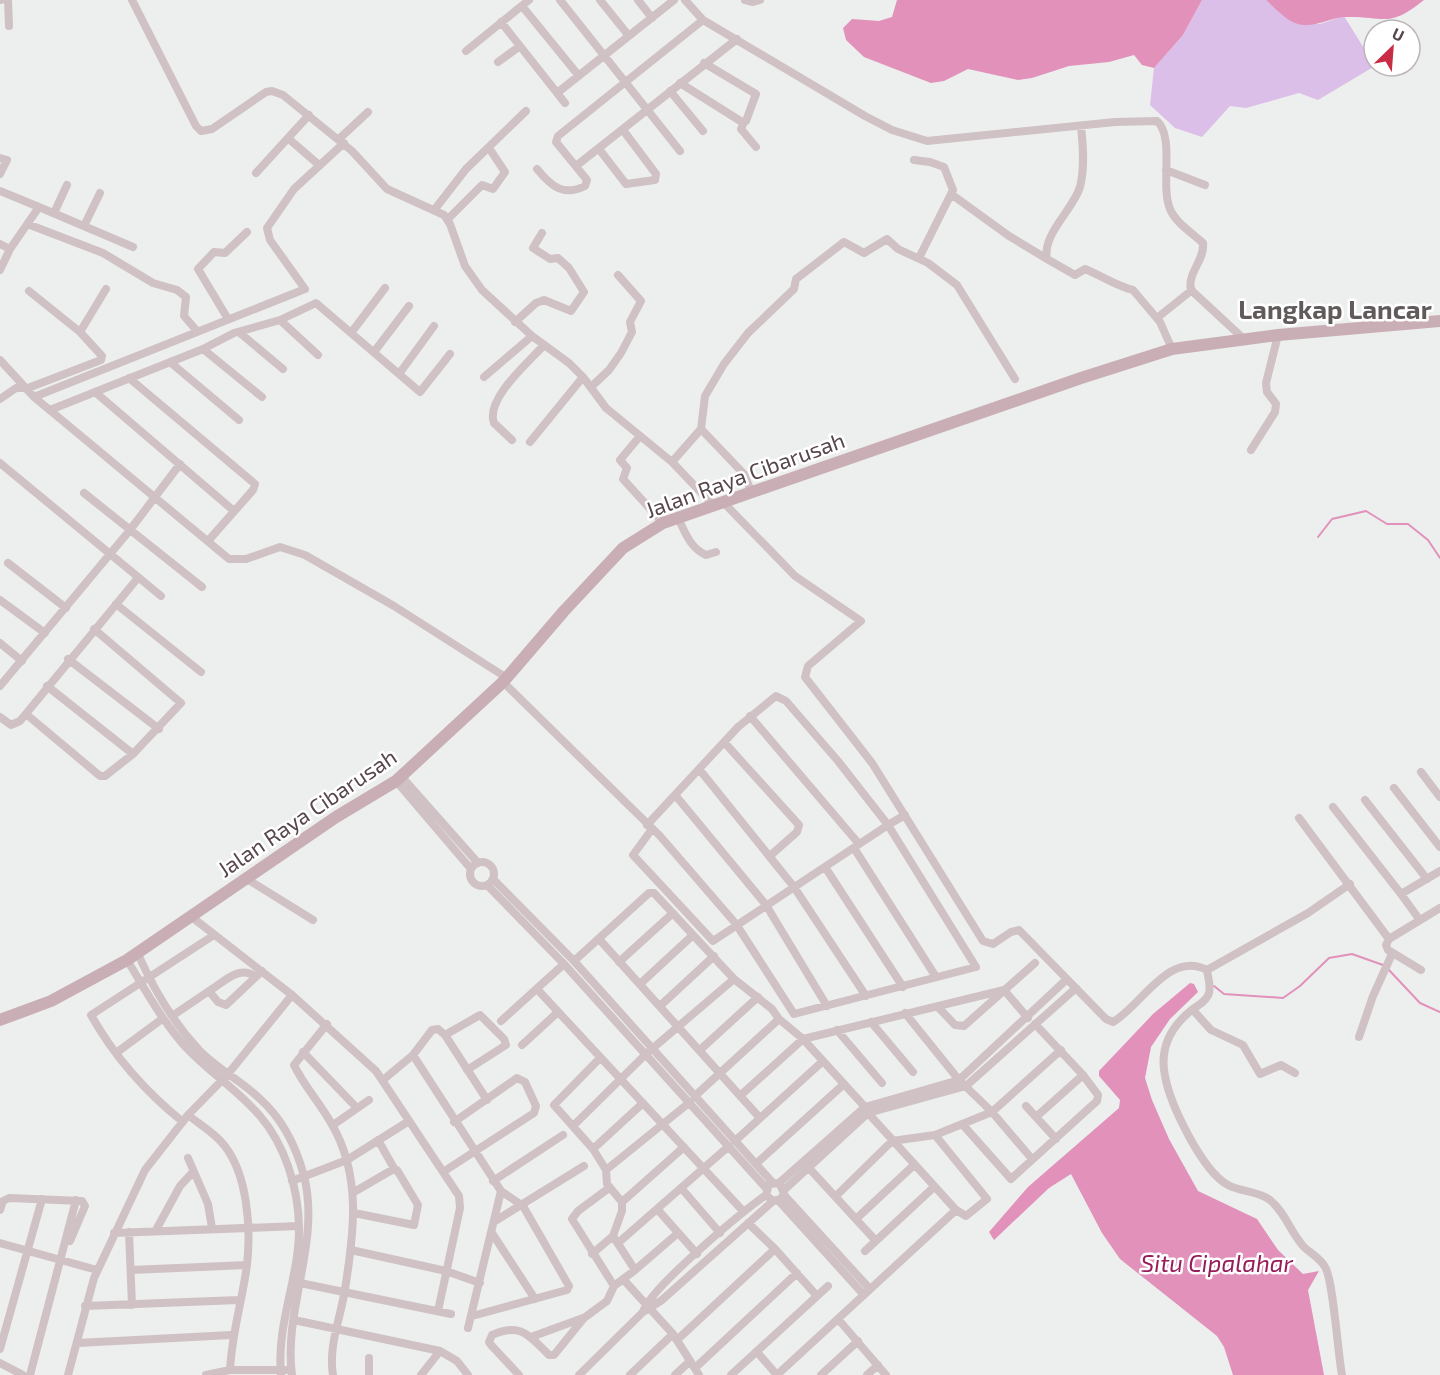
<svg xmlns="http://www.w3.org/2000/svg" width="1440" height="1375" viewBox="0 0 1440 1375" font-family="'Exo 2',sans-serif">
<style>
.green{fill:#dbbfe9}
.water{fill:#e191ba}
.lines{fill:none;stroke-linecap:round;stroke-linejoin:round}
.stream{stroke:#e191ba;stroke-width:2}
.minor{stroke:#d0c1c5;stroke-width:8}
.primary{stroke:#c9afb5;stroke-width:12}
.labels{text-anchor:middle;stroke-width:5;stroke-linejoin:round;paint-order:stroke}
.street-label{font-size:22px;fill:#57474b;stroke:#fff}
.water-label{font-size:24px;font-style:italic;fill:#961c5a;stroke:#fff}
.quarter-label{font-size:26px;font-weight:bold;fill:#605a5b;stroke:#fff}
</style>
<rect width="100%" height="100%" fill="#ecefed"/>
<path class="green" d="M1202 0H1266L1296 23 1320 24 1344 16 1375 66 1318 100 1299 93 1246 108 1230 106 1202 137 1175 128 1150 105 1154 68 1183 35Z"/>
<path class="water" d="M897 0H1202L1183 35 1154 68 1142 65 1134 55 1109 62 1069 66 1032 78 1018 80 968 69 944 81 931 83 864 57 846 40 843 28 852 19 879 21 892 17Z
M1266 0H1424C1388 29 1385 16 1346 17 1330 17 1313 30 1295 23 1285 19 1274 7 1266 0Z
M1190 983 1194 984 1198 992 1170 1019 1151 1047 1145 1078 1152 1100 1169 1139 1198 1191 1257 1219 1278 1250 1303 1274 1319 1271 1308 1290 1324 1375H1233L1224 1347 1217 1336 1120 1259 1102 1233 1071 1174 1049 1188 994 1240 989 1232 1028 1187 1119 1108 1120 1100 1099 1076V1071L1153 1014Z"/>
<g class="lines">
<path class="stream" d="M1318 537 1332 519 1366 511 1387 524H1408L1428 540 1440 558
M1388 969 1420 1003 1440 1012
M1214 986 1224 994 1283 998 1300 986 1329 958 1352 954 1383 965"/>
<path class="minor" d="M0 0H1
M8 0 9 26
M132 0 196 126 201 131 212 129 266 92 272 91 283 95 352 151 387 189 444 215 450 224 465 266 482 290 532 336 569 363 583 377 606 408 672 462 713 505
M560 0 680 151
M600 0 629 36
M638 0 652 18
M685 0 703 20 865 116 892 130 927 141 1115 122 1157 121C1175 137 1160 186 1170 209 1175 222 1192 233 1203 243 1205 260 1187 273 1191 290L1246 341
M745 0 753 2 760 0
M522 6 579 76
M501 22 565 103
M466 51 529 0
M498 62 520 46
M680 83 742 122 746 121 756 94 704 63
M670 91 703 131
M557 93 674 0
M744 122 741 129 756 147
M1081 126C1083 145 1085 168 1080 187 1073 210 1042 234 1047 259L1075 275 1085 269C1102 276 1117 286 1133 290L1160 322 1172 349
M289 139 319 165
M339 139 368 112
M599 149 626 184 655 180 656 174 623 130
M0 158 7 160 0 174
M914 160 930 162 944 167 953 190 919 258
M576 166 737 39
M537 169C551 186 563 197 585 186L587 180 556 142 558 136 703 20
M1166 170 1205 185
M256 173 309 115
M0 191 39 207
M951 194 1009 236 1047 259
M435 209 466 169 526 111
M54 213 67 185
M448 219 482 185 493 189 505 172 489 148
M30 225 103 253 153 283 177 290 186 297 184 316 197 331
M84 226 100 193
M0 244 10 249
M0 270 10 249 39 207 133 247
M1157 318 1192 290
M228 319 198 269 214 252 225 253 247 232
M280 320 318 355
M515 322 536 303 544 300 571 311 584 292 569 268 558 258 550 259 533 248 542 233
M80 332 106 289
M240 333 283 369
M351 333 385 288
M203 349 262 397
M374 352 409 306
M0 360 34 397 229 559H246L280 547 305 555 394 606 507 678
M170 362 239 420
M399 374 434 326
M484 377 532 336
M129 378 255 484 253 490 208 541
M591 387 609 370 621 353 632 332 630 322 641 301 618 275
M95 392 234 511
M34 397 305 289 270 240 267 228 294 189 344 143
M0 399 16 388H28L101 360 102 356 80 332 29 291
M50 410 203 349 234 333 280 320 316 303 420 392 450 354
M701 429 744 474 751 491
M640 436 620 460 627 468 623 479 663 523
M512 440 494 423C485 399 529 362 544 345
M530 442 583 377
M1251 450 1275 412 1276 404 1267 392 1266 383 1278 335
M672 462 701 429 705 396 724 364 748 333 794 289 796 279 844 242 864 253 887 239 898 249 928 263 957 285 1015 379
M0 463 161 596
M84 493 202 587
M723 502 795 576 861 621 808 666 805 677 872 763 983 941 993 944 1011 932 1019 930 1106 1019 1113 1022C1142 1005 1169 950 1207 970 1208 977 1211 986 1209 993 1207 1000 1199 1005 1193 1009 1171 1026 1159 1047 1165 1076 1170 1104 1202 1171 1228 1185 1241 1192 1258 1191 1270 1200 1286 1213 1291 1234 1305 1248 1312 1254 1321 1259 1325 1267 1333 1278 1338 1355 1342 1375
M678 518C685 532 690 548 706 555L716 552
M8 563 66 608
M0 600 45 633
M116 604 201 672
M0 643 22 661
M68 659 159 729
M503 682 660 836 736 924 794 1014 976 967 888 825 905 815
M0 686 130 530 180 464
M47 686 133 754
M26 714 100 776H105L133 754 181 703 94 629
M750 716 859 844
M0 717 11 725 20 721 137 579
M724 742 799 825 797 832 771 855
M699 769 794 887 866 996
M1421 772 1440 797
M401 776 478 863
M396 781 471 869
M1394 788 1440 847
M676 796 766 905 827 1006
M1365 800 1427 879
M1333 807 1401 894 1440 871
M1299 818 1389 939 1386 945 1388 950 1421 970
M647 825 738 727 776 696 786 701 838 761 888 825 713 941 633 855 652 829
M854 848 936 977
M470 874a12 12 0 1 1 24 0a12 12 0 1 1-24 0Z
M825 867 903 987
M247 879 313 920
M493 879 574 961 772 1182
M487 885 564 964 766 1188
M1401 894 1419 919
M193 918 292 995 376 1071 459 1196 460 1208 438 1311
M599 939 760 1118
M1389 939 1440 908
M138 954C153 988 173 1022 199 1050 216 1068 240 1080 259 1098 283 1119 296 1146 304 1176 321 1242 283 1310 292 1375
M127 960C145 989 161 1019 183 1044 206 1070 237 1089 260 1116 285 1145 298 1187 299 1226 300 1277 276 1323 281 1375
M574 961 649 893H654L734 979 772 1009 779 1019 803 1039 865 1107
M619 962 673 913
M1207 970 1308 913 1350 884
M640 984 693 935
M537 989 743 1211
M209 991C224 982 240 964 256 977
M660 1006 714 956
M938 1007 955 1025 964 1026 1035 963
M1193 1010 1211 1030 1243 1045 1260 1074 1281 1065 1295 1073
M905 1013 959 1080 992 1112 1032 1159
M172 1016 209 991 218 1002 226 1005 262 971
M501 1021 564 964
M871 1022 913 1072
M327 1024 294 1065C304 1086 320 1103 331 1123 362 1175 354 1233 345 1289 341 1317 328 1346 333 1375
M837 1030 882 1083
M445 1035 480 1015 504 1039 506 1045 467 1070
M1359 1037 1373 996 1392 954
M522 1045 558 1012
M700 1050 758 997
M303 1052 357 1108
M116 1053 162 1019
M413 1055 501 1191 468 1328
M383 1080 413 1055 432 1030 438 1029 445 1035 487 1100
M696 1095 779 1019
M741 1095 803 1039 1004 990 1028 1018
M1026 1106 1056 1139
M868 1113 956 1210 966 1216 987 1199 935 1135
M188 1115C199 1124 215 1133 224 1145 248 1175 251 1229 247 1265 242 1302 232 1332 230 1370
M1036 1117 1083 1075
M183 1122C147 1093 114 1056 91 1015L214 935
M333 1125 369 1100
M963 1125 1011 1179 1097 1101 1098 1095 1083 1075 1035 1024
M573 1126 646 1054 734 979
M378 1140 395 1170
M736 1140 823 1061
M593 1149 643 1103
M188 1158 208 1204 212 1228
M757 1163 844 1084
M808 1167 876 1241
M606 1170 690 1102
M443 1172 534 1113 536 1106 525 1082 517 1078 454 1122
M292 1181 347 1160 409 1121
M493 1181 563 1135
M779 1183 784 1193 781 1199 773 1201 766 1195 769 1184 779 1183 865 1107 959 1080 1067 979
M609 1188 578 1211 572 1219 614 1286
M682 1189 720 1233
M784 1190 868 1113 966 1086 1076 988
M354 1192 392 1170H397L418 1205 414 1225 354 1213
M784 1195 870 1289
M836 1196 892 1141 935 1135 992 1112 1061 1050
M778 1200 864 1295
M622 1202 684 1147
M0 1210 3 1201 9 1198 82 1201 85 1206 70 1241
M658 1210 697 1254
M856 1219 914 1165
M495 1221 584 1166
M748 1223 775 1249 817 1296
M156 1230 180 1186 193 1172
M129 1232 132 1305
M114 1233 299 1226
M492 1233 535 1299
M0 1243 97 1270
M618 1243 729 1146
M351 1250 446 1271 480 1283
M865 1251 934 1187
M592 1254 613 1236
M131 1270 247 1265
M635 1270 678 1233
M623 1279 673 1334 699 1375
M300 1283 451 1314
M85 1306 239 1300
M643 1312C650 1288 742 1212 766 1195
M472 1316 567 1290 569 1286 523 1206 501 1191
M838 1319 886 1375
M294 1320 440 1351 457 1361 468 1375
M531 1337 583 1318
M677 1340 775 1249
M78 1343 231 1335
M0 1349 42 1199
M757 1352 777 1375 956 1210
M369 1358V1375
M0 1363 23 1375
M695 1368 797 1273
M30 1375 76 1200
M68 1375 94 1278 145 1170 188 1115 228 1074 292 995
M206 1375 230 1370H286
M421 1375 440 1351
M519 1375 491 1345 489 1342 492 1335C522 1322 529 1336 549 1355H554L584 1318 607 1301 614 1286 635 1270 613 1236 622 1211V1202L607 1184 606 1170 593 1149 554 1105 600 1058
M579 1375 643 1312 662 1300 773 1201
M630 1375 673 1334
M675 1375 689 1362
M731 1375 828 1286
M821 1375 858 1341
M867 1375 878 1365"/>
<path class="primary" d="M0 1020 51 1001 127 960 336 817 396 781 503 682 564 611 623 548 663 523 1081 378 1172 349 1278 335 1440 321"/>
</g>
<g class="labels">
<g class="street-label">
<text transform="translate(745 475) rotate(-20)" y="8">Jalan Raya Cibarusah</text>
<text transform="translate(307 813) rotate(-34)" y="8">Jalan Raya Cibarusah</text>
</g>
<g class="water-label">
<text x="1217" y="1272">Situ Cipalahar</text>
</g>
<g class="quarter-label">
<text x="1335" y="319">Langkap Lancar</text>
</g>
</g>
<g transform="translate(1392 48) rotate(25)"><circle r="28" fill="#ffffff" stroke="#bcb5b7" stroke-width="1.5"/>
<path d="M0-4.5L10 22L0 15L-10 22Z" fill="#c92d45"/>
<text y="-9" font-size="16" font-weight="bold" text-anchor="middle" fill="#57474b">U</text>
</g>
</svg>
